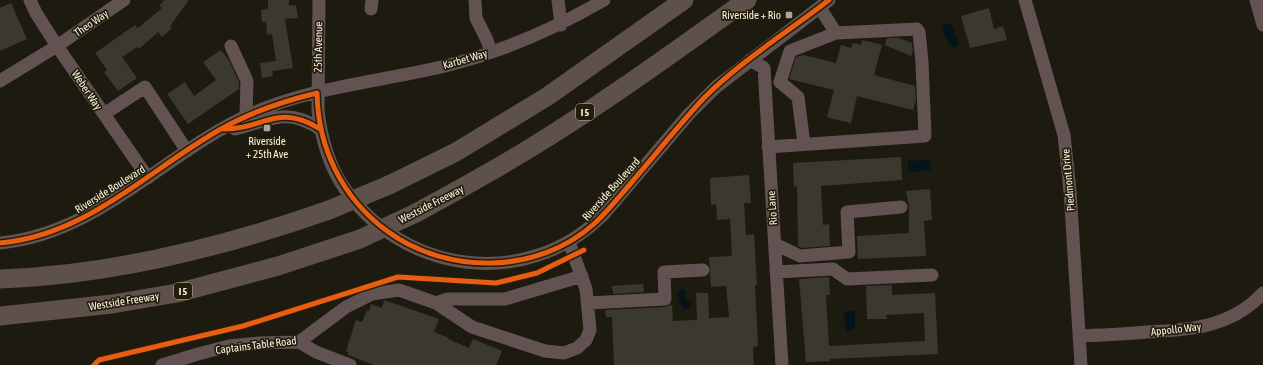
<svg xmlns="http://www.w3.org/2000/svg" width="1263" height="365" viewBox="0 0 1263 365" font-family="'Asap Condensed',sans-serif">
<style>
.water{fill:#04141a}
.building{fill:#3b3830}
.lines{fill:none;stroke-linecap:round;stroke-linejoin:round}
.minor{stroke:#625352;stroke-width:13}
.highway{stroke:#5e504b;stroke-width:19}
.highway-bridge{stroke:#5e504b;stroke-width:19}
.cycleway-casing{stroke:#231d09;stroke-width:8}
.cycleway{stroke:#e95d12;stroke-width:5}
.poi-dot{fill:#aba79b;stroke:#231d09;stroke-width:1.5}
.labels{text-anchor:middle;stroke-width:3.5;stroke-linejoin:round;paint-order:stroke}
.shield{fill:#231d09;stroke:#b7b3a4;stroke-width:1}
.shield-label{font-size:10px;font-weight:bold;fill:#f7f3e6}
.poi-label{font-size:11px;fill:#f7f3e6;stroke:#231d09;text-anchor:end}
.street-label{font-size:11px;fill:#f7f3e6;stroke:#231d09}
</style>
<rect width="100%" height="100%" fill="#1d1a0f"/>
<path class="water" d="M951 23 959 42 956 46 952 47 947 41 942 26Z
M930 160 931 170 909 172 908 161Z
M682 289 686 291V299L693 303 689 309 683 308 679 301 678 292Z
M844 311H855V327H853V331H846Z"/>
<path class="building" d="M164 0H189L170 26 172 28 162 37 158 32 139 49 137 47 122 57 137 78 118 91 104 72 107 70 95 53 135 25 138 28 162 8 159 6Z
M268 0H289V6L296 5 298 18 285 19 293 68 272 71 273 76 262 78 260 63 276 61 272 34 267 35 266 22H262L261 10 268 9Z
M11 3 27 39 0 51V8Z
M989 8 994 29 1003 26 1007 40 970 48 961 16Z
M887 38H899L912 43 913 51 911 56 885 45Z
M862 40 882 45 874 75 915 86 916 99 913 110 857 96 851 123 834 119 827 117 834 90 789 79 796 57 803 55 836 63 841 45 851 48 853 43 861 45Z
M221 50 230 62 239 83V89L188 124 167 94 185 82 194 96 216 80 203 62Z
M901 157 902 180 821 186 823 225 829 224 830 246 802 248 798 246 797 186 794 187 793 163Z
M749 175 751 203H744L746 235 754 234 757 285H755L758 346 753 347 754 365H614L612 317H606L605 310 665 307 672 305 673 321 695 320 697 319 696 293H708L709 318 729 317 726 286 711 287 709 257 732 256 730 219 717 220 716 204 711 205 710 178Z
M930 189 932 220 924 221 926 256 858 259 857 236 909 233V207L906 191Z
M829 277 830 295H826L829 346 925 341 924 313 886 315 887 319H867L866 286 892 285V295L935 293 938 354 830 359V361L806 362 799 279Z
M643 284 644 292 613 294 612 286Z
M384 300 439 319 434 332 449 338 448 339 469 348 473 339 502 351 496 365H374L348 355V352L346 351 356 320 362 322 367 310 369 311 371 304 382 308Z"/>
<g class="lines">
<path class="minor" d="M30 0 36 13 57 46 148 178
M319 0 318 111C321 135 328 162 341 183 399 274 526 292 603 215L689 114 716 87 829 0
M475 0 476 18 487 40 491 52
M558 0 561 25
M1025 0 1064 135 1070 191 1081 365
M1256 0 1263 25
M820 8 836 33
M371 9 372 0
M231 46 247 81 246 117
M750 60 764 68 782 365
M0 81 57 46 124 0
M104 114 145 87 187 151
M235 129C270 121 285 106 320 129
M768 147 925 136 922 62 919 32 917 29 836 33 790 51 780 82 798 97 804 144
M0 243C99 234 166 151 253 113 315 86 385 81 449 65 504 51 556 28 604 0
M775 244 800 256 849 252 847 212 901 207
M776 272 833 269 847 279 932 275
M436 303 447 299H505L582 276
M588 303 665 299 664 272 703 270
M1080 336C1102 335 1125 334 1147 332 1191 330 1232 327 1263 293
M299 342 316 352 350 365
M162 365 198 354 229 346 259 343 299 342 346 307 372 294 399 290 436 303 472 327 545 351 564 353 577 348 586 340 590 330 586 289 569 242"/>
<path class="highway" d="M389 185 456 152 548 96 684 0
M416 213C454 192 491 172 527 150 603 104 675 51 747 0
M0 279C112 275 224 247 329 210
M0 316 112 304 177 293 278 266 360 239"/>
<path class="highway-bridge" d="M329 210 389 185
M360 239 416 213"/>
<g class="cycleway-casing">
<path id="cycleway" d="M223 129C263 130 277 102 320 129
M0 243C88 235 148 170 221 129 251 112 284 101 317 93 318 148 342 198 387 231 447 275 538 275 595 223 608 211 619 197 631 183 655 155 678 126 703 99 738 63 789 31 829 0
M94 365 99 360 243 326 398 277 496 283 537 273 584 250"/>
</g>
<use href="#cycleway" class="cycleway"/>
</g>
<g class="poi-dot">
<rect x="785" y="11" width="8" height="8" rx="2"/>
<rect x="263" y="124" width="8" height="8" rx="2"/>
</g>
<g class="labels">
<g class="shield">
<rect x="576" y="104" width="18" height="16" rx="3"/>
<rect x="174" y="283" width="18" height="16" rx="3"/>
</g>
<g class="shield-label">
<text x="585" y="116">I 5</text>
<text x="183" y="295">I 5</text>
</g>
<g class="poi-label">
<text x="781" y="19">Riverside + Rio</text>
<text x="267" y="145" text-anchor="middle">Riverside<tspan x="267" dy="13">+ 25th Ave</tspan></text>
</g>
<g class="street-label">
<text transform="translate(91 23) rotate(-34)" y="4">Theo Way</text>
<text transform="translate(318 47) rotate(-89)" y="4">25th Avenue</text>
<text transform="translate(465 59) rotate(-16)" y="4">Karbet Way</text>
<text transform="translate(87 90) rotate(56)" y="4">Weber Way</text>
<text transform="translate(1068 180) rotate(-95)" y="4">Piedmont Drive</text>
<text transform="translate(110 189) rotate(-32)" y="4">Riverside Boulevard</text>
<text transform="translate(611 189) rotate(-48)" y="4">Riverside Boulevard</text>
<text transform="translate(431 204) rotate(-27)" y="4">Westside Freeway</text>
<text transform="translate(772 208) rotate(-94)" y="4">Rio Lane</text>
<text transform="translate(124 301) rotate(-9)" y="4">Westside Freeway</text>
<text transform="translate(1176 329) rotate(-6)" y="4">Appollo Way</text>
<text transform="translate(256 345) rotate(-7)" y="4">Captains Table Road</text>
</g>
</g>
</svg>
